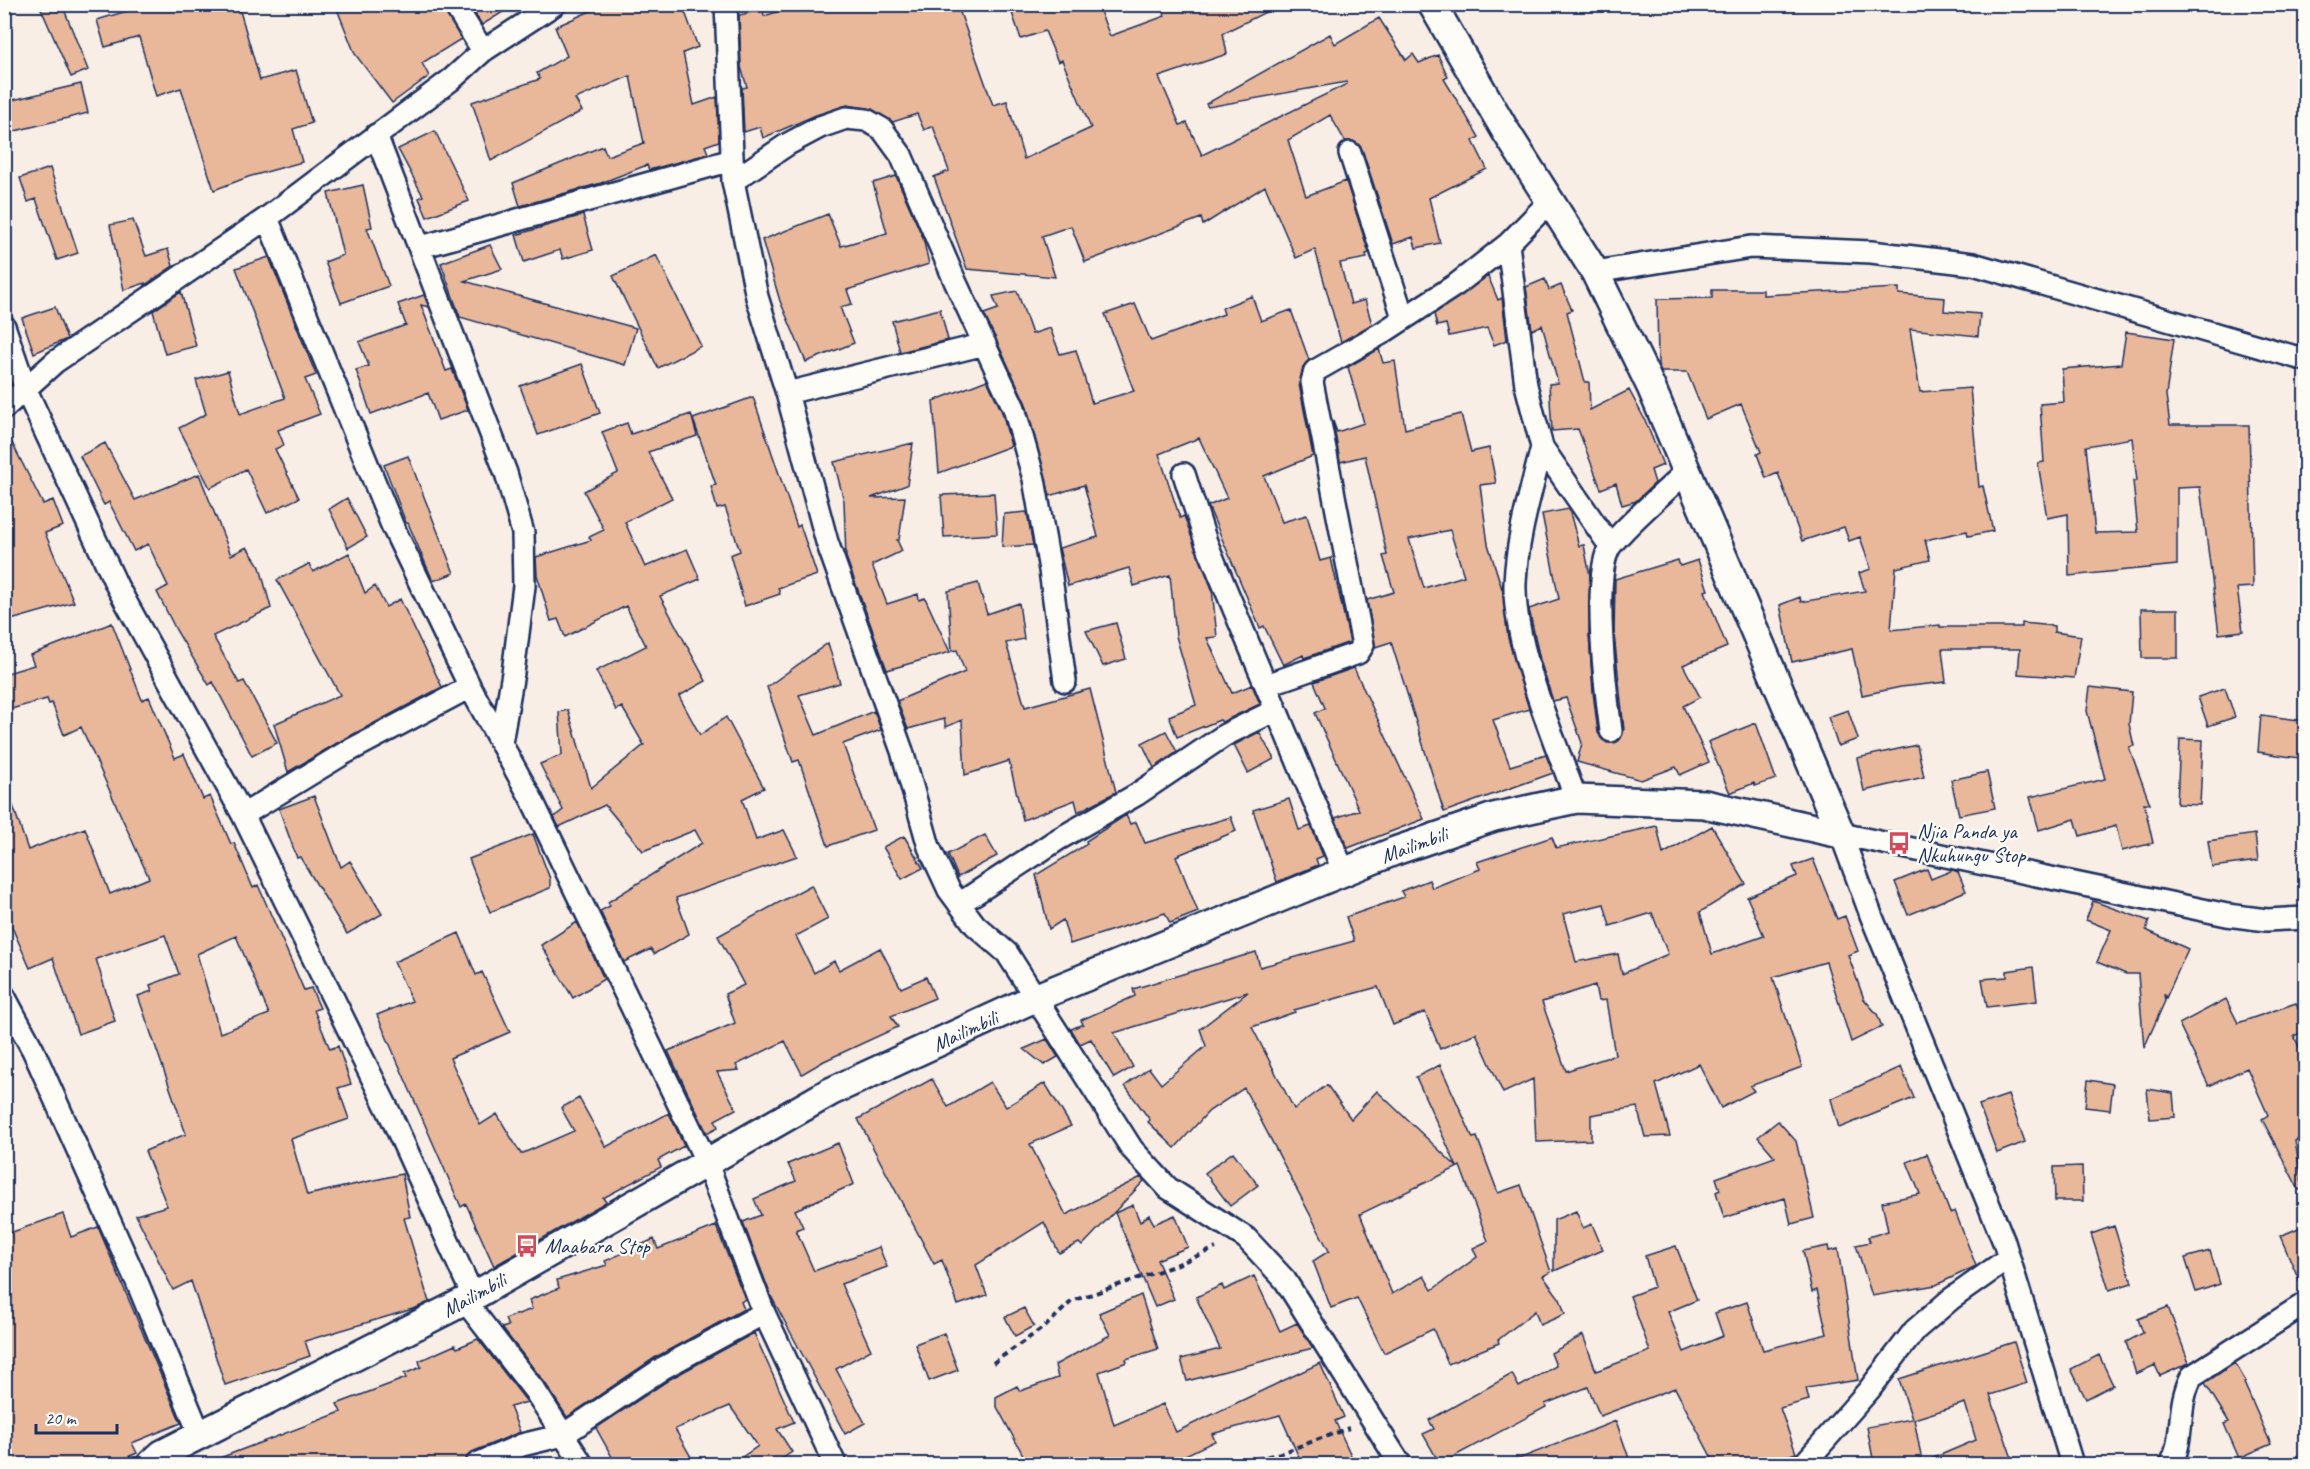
<svg xmlns="http://www.w3.org/2000/svg" width="2310" height="1469" viewBox="0 0 2310 1469" font-family="Caveat,sans-serif">
<style>
.building{fill:#e9b89b;stroke:#1b2f5e;stroke-width:1.5;fill-rule:evenodd}
.lines{fill:none;stroke-linecap:round;stroke-linejoin:round}
.minor-casing{stroke:#1b2f5e;stroke-width:26}
.tertiary-casing{stroke:#1b2f5e;stroke-width:32}
.path{stroke:#1b2f5e;stroke-width:4;stroke-dasharray:6 4.5;stroke-linecap:butt}
.minor{stroke:#fdfcf7;stroke-width:21}
.tertiary{stroke:#fdfcf7;stroke-width:27}
.labels{text-anchor:middle;stroke-width:4.5;stroke-linejoin:round;paint-order:stroke}
.poi-label{font-size:21px;fill:#1b2f5e;stroke:#fdfcf7;text-anchor:start}
.street-label{font-size:21px;fill:#1b2f5e;stroke:#fdfcf7}
</style>
<rect width="100%" height="100%" fill="#f9eee5"/>
<filter id="ink" filterUnits="userSpaceOnUse"><feTurbulence type="fractalNoise" baseFrequency=".0167" numOctaves="2"/><feDisplacementMap in="SourceGraphic" scale="12" xChannelSelector="R" yChannelSelector="G"/><feConvolveMatrix kernelMatrix="1 2 1 2 8 2 1 2 1" color-interpolation-filters="sRGB"/></filter>
<g filter="url(#ink)">
<path class="building" d="M39 4H62L88 70 71 77Z
M137 4H238L260 80 296 70 312 123 293 129 302 162 248 177 214 190 181 88 156 96 139 37 105 47 97 20 137 8Z
M335 4H441L461 39 422 63 429 76 392 103 355 54Z
M469 4H516L482 25Z
M606 4H682L698 47 683 53 694 105 717 97 719 141 705 146 708 153 700 156 649 170 647 165 601 183 520 206 513 183 603 146 607 156 644 143 630 76 575 99 582 111 491 161 472 102 540 79 537 73 567 56 555 27Z
M802 4H957L993 105 1007 101 1024 159 1091 128 1062 60 1058 62 1045 31 1021 39 1009 4H1097L1110 36 1165 16 1162 4H1282L1223 33 1227 54 1159 77 1180 125 1187 123 1202 155 1347 84 1346 82 1208 107 1206 104 1330 34 1335 44 1379 18 1406 60 1413 54 1419 63 1438 55 1448 77 1444 79 1479 137 1473 141 1487 169 1429 198 1440 243 1416 248 1413 237 1393 244 1362 149 1353 141H1345L1330 115 1288 140 1306 196 1346 181 1369 253 1366 254 1367 258 1340 263 1351 304 1365 300 1372 324 1341 342 1315 249 1296 258 1265 186 1203 225 1201 218 1085 262 1071 226 1042 236 1055 277 967 269 934 177 949 171 933 126 924 130 917 114 893 122 872 109 847 105 816 115 763 138 760 127 744 132 742 88 747 87 741 67 739 15 763 10 764 16Z
M81 84 88 113 11 132 4 102Z
M435 131 469 201 427 217 419 198 423 196 398 149Z
M50 168 78 253 57 260 36 199 28 202 20 178Z
M896 176 923 238 929 264 847 290 852 304 840 307 854 343 806 362 780 301 762 240 828 214 841 246 887 233 873 183Z
M363 185 372 227 367 228 389 286 341 303 325 262 343 255 328 193Z
M583 215 593 250 563 259 560 250 524 262 516 235Z
M133 220 146 256 168 249 173 266 145 285V283L124 290 110 225Z
M490 245 502 269 464 281 636 328 625 365 460 317 441 263Z
M656 255 701 346 658 368 613 276Z
M269 257 316 375 305 379 320 414 278 430 284 445 275 449 299 498 267 513 246 469 210 488 179 428 206 414 196 380 228 371 240 414 285 398 236 268Z
M1488 276 1498 300 1502 298 1507 340 1494 345 1487 328 1449 336 1446 324 1437 326 1434 314Z
M1545 279 1549 290 1561 285 1572 310 1567 312 1585 382H1589L1590 410 1629 390 1645 420 1663 465 1651 470 1655 483 1636 501 1622 505 1616 483 1601 489 1578 429 1552 431 1549 384 1558 383 1542 325 1532 330 1526 287Z
M1899 288V294L1945 298 1944 311 1980 314 1978 336 1910 329 1920 392 1970 388 1979 487 1983 486 1993 531 1968 536 1967 531 1925 540 1930 560 1896 568 1891 630 1940 625V627H2022V623L2054 626V632L2081 636 2074 678 2018 674 2020 649H1942L1946 682 1901 687 1862 695 1852 649 1792 662 1780 605 1800 597 1801 602 1865 591 1859 573 1871 569 1860 537 1849 541 1844 527 1802 541 1778 473 1766 478 1757 454 1761 452 1741 404 1706 419 1687 372H1661L1658 365 1657 299 1712 298V290H1763V295Z
M1017 291 1032 334 1050 328 1060 354 1076 350 1092 403 1134 391 1105 314 1135 304 1151 341 1224 314 1222 308 1252 296 1261 321 1291 310 1309 360 1303 367 1299 384 1313 456 1264 476 1282 522 1307 515 1320 561 1331 558 1350 642 1304 658 1303 655 1283 665 1264 626 1260 628 1209 508 1208 506 1227 498 1199 438 1159 454 1180 518 1184 516 1212 589 1217 637 1207 638 1232 693 1252 685 1260 704 1222 722 1220 720 1177 737 1169 716 1196 705 1176 636 1170 575 1134 586 1129 568 1068 586 1059 548 1098 537 1084 485 1050 496 1026 404 984 314 998 309 993 296Z
M181 292 196 346 165 354 153 311Z
M424 295 429 307 421 305 446 371 452 369 468 410 438 420 428 393 371 414 356 370 369 366 359 342 406 325 398 304Z
M55 307 67 339 34 353 22 318Z
M940 309 948 340 900 352 892 321Z
M2126 332 2174 339 2166 395 2170 425H2249L2253 587 2237 588 2243 631 2219 634 2200 487 2177 488V565L2069 576 2068 514 2047 518 2038 463 2044 462 2040 404 2064 402 2062 369 2121 364ZM2132 438 2137 481H2133L2138 532 2095 533 2086 446Z
M1379 349 1383 363 1395 361 1405 429 1461 414 1471 452 1489 448 1496 483 1480 485 1488 544 1503 592 1508 638 1529 709 1493 720 1510 766 1546 755 1553 773 1444 812 1391 642 1375 647 1367 600 1394 592 1383 556 1387 555 1365 456 1340 462 1333 421 1337 432 1364 423 1348 367ZM1450 530 1464 576 1424 588 1409 539Z
M582 364 600 413 538 435 520 386Z
M987 380 1002 412 1011 446 939 473 933 401Z
M753 397 797 527 800 525 817 575 778 588 780 594 745 606 730 555 740 551 725 507 717 509 711 486 716 485 693 419Z
M691 414 697 436 648 452 672 498 625 522 645 567 687 549 700 579 660 596 706 681 679 696 700 735 726 717 764 788 742 799 756 840 784 830 797 856 676 898 689 934 654 954 651 949 624 962 600 911 610 906 608 902 702 843 695 830 643 851 605 805 559 827 554 817 563 810 540 764 562 755 559 712 568 710 591 788 644 745 622 707 616 710 596 671 646 646 626 606 565 637 558 619 551 621 537 575 536 557 591 540 589 537 604 530 584 491 618 473 602 432 627 423 631 434Z
M4 427 43 504 53 500 63 526 45 533 74 602 4 622Z
M105 443 135 500 199 474 231 555 247 547 260 567 271 608 213 636 239 683 244 681 277 743 252 756 213 682 209 685 176 630 157 592 168 586 148 544 134 551 109 502 104 505 80 456Z
M913 443 907 485 871 498 905 497 899 540H897L902 551 872 565 887 604 918 594 919 600 925 598 950 652 887 670 846 557 844 501 834 462Z
M408 456 454 573 433 581 408 523H406L384 465Z
M994 493 997 534 944 537 941 495Z
M347 498 367 537 348 548 329 509Z
M1569 509 1579 546 1584 545 1590 576 1589 635 1593 692 1598 733 1607 743 1618 741 1624 730 1614 634 1615 579 1678 560 1680 566 1698 560 1708 590 1705 591 1727 647 1683 665 1700 697 1683 706 1709 762 1680 775 1676 767 1641 780 1577 762 1582 743 1566 698 1553 701 1540 660 1529 609 1559 599 1542 514Z
M1027 512 1033 545 1002 547 1004 514Z
M349 553 365 593 375 586 386 607 400 599 442 687 337 743 288 772 274 724 340 695 277 580 309 564 313 572Z
M978 583 987 614 1019 603 1024 639 1006 643 1025 707 1090 689 1116 792 1078 812 1075 800 1023 820 1009 761 965 775 962 720 946 727 944 719 908 729 897 701 965 672 957 650 952 651 948 591Z
M2141 609H2178V658H2142Z
M112 623 142 700 149 697 175 758 184 754 203 799 210 796 231 844 234 843 253 888 258 885 304 990 311 988 320 1008 314 1010 330 1049 338 1046 351 1084 338 1088 349 1119 291 1139 307 1195 402 1174 410 1217 404 1218 429 1302 416 1308 305 1341 310 1356 225 1385 191 1281 173 1290 136 1215 167 1206 145 1151 186 1134 138 996 152 991 150 985 179 974 165 935 96 959 115 1021 78 1034 53 958 30 968 4 909V792L8 791 28 850 85 828 110 894 149 878 81 727 64 735 52 703 49 704 47 699 4 711V674L34 665 30 655ZM236 936 269 1014 220 1033 197 954Z
M1116 623 1126 659 1103 666 1086 631Z
M828 643 840 683 799 695 816 735 874 711 881 730 843 744 874 830 828 846 799 760 793 762 767 687Z
M1354 668 1424 819 1348 848 1335 818 1359 810 1315 713 1325 708 1314 682Z
M2090 687 2132 692 2129 724 2134 746 2129 747 2150 804 2144 803 2153 843 2122 851 2116 826 2080 836 2075 819 2039 830 2030 797 2105 779 2087 711Z
M2225 688 2235 717 2208 726 2198 697Z
M1848 710 1858 739 1838 746 1828 717Z
M2261 715 2306 721V759L2258 752Z
M1756 723 1776 779 1755 786 1754 783 1730 793 1708 742Z
M1166 731 1177 752 1154 768 1142 743Z
M1259 732 1274 759 1248 773 1234 745Z
M2180 739 2203 740 2200 805 2177 804Z
M1917 745 1924 777 1864 791 1857 758Z
M1987 772 1995 808 1959 815 1951 780Z
M314 796 341 867 350 861 382 914 347 934 300 857 297 858 279 809Z
M1289 799 1299 830 1311 826 1323 856 1316 859 1318 865 1277 882 1253 810Z
M1126 815 1130 824 1136 822 1145 843 1231 817 1236 831 1176 856 1198 912 1170 923 1165 913 1070 944 1063 920 1049 929 1036 875 1087 844 1086 841Z
M1657 826 1663 854 1712 826 1746 884 1700 912 1712 954 1764 936 1747 897 1797 876 1793 866 1813 859 1837 919 1845 916 1858 951 1848 955 1864 999 1877 1014 1882 1027 1851 1042 1826 962 1773 977 1802 1067 1750 1086 1754 1091 1721 1108 1699 1064 1656 1084 1670 1136 1645 1137 1637 1107 1591 1115V1140L1536 1142 1533 1079 1503 1093 1476 1033 1440 1049 1425 1012 1393 1025 1378 987 1294 1010 1295 1012 1252 1027 1294 1109 1327 1085 1351 1119 1377 1091 1457 1167 1416 1077 1440 1065 1473 1138 1477 1137 1498 1193 1521 1185 1551 1272 1543 1276 1560 1299 1565 1314 1540 1325 1535 1311 1498 1340 1499 1343 1448 1364 1433 1329 1384 1353 1357 1298 1331 1308 1313 1261 1329 1251 1244 1088 1209 1111 1175 1148 1148 1122 1150 1120 1125 1086 1149 1068 1161 1084 1206 1046 1200 1029 1248 992 1114 1033 1133 1067 1114 1078 1091 1039 1080 1044 1071 1029 1083 1024 1081 1020 1135 996 1133 989 1256 952 1260 967 1354 941 1346 917 1404 897 1401 891 1429 880 1432 888 1480 869 1477 862 1552 837 1556 848ZM1604 904 1610 926 1652 913 1668 954 1622 974 1618 954 1576 962 1563 914ZM1595 985 1598 1001 1606 1000 1615 1055 1566 1071 1542 1002ZM1460 1166 1488 1241 1473 1248 1477 1257 1432 1290 1424 1276 1392 1294 1360 1214Z
M533 834 550 879V888L490 912 469 859Z
M2255 834 2258 861 2212 867 2208 841Z
M985 835 997 856 958 877 948 854Z
M904 836 923 868 902 879 883 847Z
M1927 869 1931 879 1953 870 1958 872 1966 891 1908 915 1895 882Z
M811 885 828 919 796 936 814 973 834 961 839 970 880 948 901 988 926 977 935 998 891 1016 898 1027 824 1061 802 1074 785 1041 736 1065 739 1070 717 1072 736 1109 715 1120 718 1127 707 1133 668 1051 735 1023 725 994 744 985 718 936Z
M2093 901 2149 921 2146 930 2188 949 2166 998 2164 994 2165 1001 2144 1048 2138 974H2126L2097 962 2111 930 2086 920Z
M577 922 604 979 573 998 541 945Z
M459 933 476 975 482 972 510 1032 450 1058 480 1125 497 1114 521 1154 574 1131 561 1108 579 1098 606 1147 669 1113 684 1146 658 1160 661 1167 603 1198 606 1202 494 1266 466 1204 461 1207 377 1015 412 1001 394 962Z
M2033 967 2037 1001 1987 1007 1982 979 2007 977V971Z
M2226 999 2238 1023 2296 1003 2306 1030 2294 1036 2306 1061V1136L2295 1141 2303 1189 2299 1190 2262 1119 2268 1115 2247 1068 2209 1086 2179 1024Z
M1047 1039 1058 1057 1044 1065 1024 1049Z
M1901 1067 1914 1098 1839 1128 1831 1099Z
M932 1079 948 1107 990 1082 1006 1107 1045 1083 1071 1126 1030 1144 1066 1215 1141 1177 1144 1181 1082 1246 1079 1243 1059 1253 1044 1222 976 1265 987 1295 958 1305 942 1260 934 1264 858 1119Z
M2088 1080 2113 1084 2110 1110 2085 1107Z
M2147 1089 2173 1093 2175 1117 2150 1119Z
M2008 1095 2025 1142 1997 1153 1979 1105Z
M1778 1121 1796 1141 1814 1218 1791 1224 1785 1198 1724 1218 1716 1192 1720 1190 1716 1178 1775 1157 1758 1137Z
M838 1143 854 1184 795 1210 803 1227 796 1230 814 1271 879 1247 887 1267 841 1284 871 1350 836 1369 865 1423 845 1434 771 1296 743 1222 761 1215 754 1199 796 1181 788 1164Z
M1233 1152 1258 1185 1230 1206 1205 1173Z
M1927 1154 1950 1213 1955 1211 1976 1266 1936 1285 1872 1296 1856 1245 1870 1242 1868 1237 1888 1231 1882 1202 1920 1194 1907 1162Z
M2082 1166 2083 1201H2055L2054 1167Z
M1133 1205 1140 1222 1149 1215 1154 1224 1175 1215 1188 1247 1157 1260 1174 1299 1155 1307 1115 1213Z
M1576 1211 1583 1228 1592 1224 1603 1250 1554 1271V1220Z
M63 1214 71 1237 98 1227 181 1423 132 1443 137 1453 111 1464H16L4 1437V1235Z
M2306 1225V1290L2304 1291 2280 1236Z
M716 1226 745 1299 741 1302 744 1309 656 1357 567 1417 545 1383 502 1328 508 1326 505 1319 532 1309 529 1300 559 1288 557 1280 607 1265 605 1261 654 1239 658 1249Z
M2114 1226 2132 1283 2109 1290 2091 1234Z
M1676 1246 1697 1300 1668 1312 1684 1352 1723 1336 1715 1313 1747 1302 1763 1350 1827 1334 1817 1290 1812 1292 1803 1251 1828 1246 1829 1251 1838 1249 1858 1380 1806 1388 1809 1400 1780 1408 1796 1453 1763 1464H1715L1675 1388 1600 1416 1588 1387 1545 1404 1546 1407 1440 1464 1423 1434 1434 1429 1429 1420 1512 1374 1519 1387 1556 1366 1551 1353 1583 1335 1596 1371 1650 1351 1630 1296 1654 1287 1645 1256Z
M2210 1251 2220 1284 2196 1292 2185 1258Z
M1254 1276 1280 1331 1297 1323 1313 1348 1187 1381 1181 1359 1220 1349 1196 1297 1222 1285 1224 1290Z
M1141 1295 1158 1349 1126 1359 1127 1362 1099 1372 1114 1425 1163 1404 1176 1432 1320 1363 1344 1417 1335 1421 1355 1464H1302L1280 1415 1212 1434 1215 1441 1181 1457 1185 1464H1028L996 1405V1397L1017 1386 1020 1391 1058 1378 1055 1365 1110 1335 1099 1313Z
M2168 1307 2189 1363 2160 1376 2155 1365 2136 1374 2126 1342 2143 1333 2138 1319Z
M1024 1308 1034 1326 1015 1336 1005 1317Z
M754 1333 794 1422 777 1429 792 1452 774 1464H732L758 1446 730 1406 675 1429 695 1464H616L596 1428 670 1379Z
M944 1333 958 1370 929 1381 915 1344Z
M478 1339 527 1402 510 1407 520 1432 472 1452 467 1457 465 1464H204L341 1412 337 1404 406 1378 404 1374 421 1367 419 1361 455 1345 457 1348Z
M2014 1342 2027 1383 1990 1395 2014 1464H1919L1976 1440 1965 1403 1914 1419 1922 1461 1874 1464 1867 1427 1912 1419 1899 1379Z
M2099 1355 2113 1385 2086 1399 2071 1369Z
M2235 1363 2246 1382 2244 1383 2271 1444 2239 1458 2224 1424 2229 1422 2205 1383Z
M1616 1421 1631 1464H1508V1463Z"/>
<g class="lines">
<g class="minor-casing">
<path id="minor" d="M454 4 483 51
M726 4 733 181 757 297 787 393 827 542 902 751 929 847 949 890 975 925 1007 953 1132 1149 1168 1188 1246 1238 1285 1280 1400 1464
M376 135 506 473 523 533 524 586 513 673 501 743
M1350 153 1403 317
M733 181 788 144 820 127 846 118 866 120 882 129 901 155 955 281 1014 408 1034 479 1050 570 1065 681
M267 218 392 525 470 687 531 798 706 1161 764 1313 835 1464
M1508 244 1526 385 1542 447 1610 546
M421 247 732 160
M1595 272 1751 247 1871 252 1973 264 2306 360
M4 326 26 390 117 586 243 815 391 1116 473 1296
M787 393 985 344
M4 408 55 362 267 218 452 79 483 51 555 4
M1542 447C1531 492 1517 536 1515 583 1513 646 1554 738 1576 799
M1184 474 1206 542 1343 870
M1266 685 1358 653 1363 645 1312 382 1315 371 1382 333 1457 284 1508 244 1551 200
M1611 731C1606 694 1591 572 1611 545 1629 522 1665 492 1687 471
M243 815 343 754 470 687
M1841 834 1871 915 2004 1242 2072 1464
M1841 834 2227 915 2267 920 2306 918
M959 904 1057 840 1136 795 1225 735 1276 710
M4 996 33 1050 137 1282 200 1435
M465 1301 535 1391 582 1464
M477 1464 522 1445 563 1435 663 1368 764 1313
M1804 1464 1869 1390 1915 1330 1951 1299 2009 1258
M2171 1464C2185 1439 2176 1405 2192 1376L2306 1303"/>
</g>
<g class="tertiary-casing">
<path id="tertiary" d="M1432 4 1505 130 1595 272 1651 387 1841 834
M151 1464 162 1454 465 1301 830 1092 1037 997 1395 851 1494 817 1576 799 1704 804 1841 834"/>
</g>
<path class="path" d="M993 1363 1047 1325 1072 1301 1171 1267 1216 1248
M1236 1464 1281 1453 1349 1428"/>
<use href="#minor" class="minor"/>
<use href="#tertiary" class="tertiary"/>
</g>
</g>
<defs>
<g id="bus-bare" transform="scale(1.8)"><path d="M-5-6H5V4H4V6H2V4H-2V6H-4V4H-5ZM-3.5-4V0h7V-4ZM-3.5 1.2v1.5H-2V1.2ZM2 1.2v1.5H3.5V1.2Z" fill="#d1495b" stroke="#fdfcf7" stroke-width="2.5" paint-order="stroke"/></g>
</defs>
<g fill-rule="evenodd">
<use href="#bus-bare" x="1899" y="843"/>
<use href="#bus-bare" x="527" y="1246"/>
</g>
<g class="labels">
<g class="poi-label">
<text x="1917" y="838">Njia Panda ya<tspan x="1917" dy="24">Nkuhungu Stop</tspan></text>
<text x="545" y="1253">Maabara Stop</text>
</g>
<g class="street-label">
<text transform="translate(1414 845) rotate(-20)" y="7">Mailimbili</text>
<text transform="translate(965 1031) rotate(-25)" y="7">Mailimbili</text>
<text transform="translate(474 1295) rotate(-29)" y="7">Mailimbili</text>
</g>
</g>
<rect width="2310" height="1469" fill="none" stroke="#fdfcf7" stroke-width="24"/>
<rect x="12" y="12" width="2286" height="1445" fill="none" stroke="#1b2f5e" stroke-width="2" filter="url(#ink)"/>
<path d="M36 1424v9h81v-9" fill="none" stroke="#1b2f5e" stroke-width="3"/>
<text x="45" y="1424" font-size="18" fill="#1b2f5e" stroke="#fdfcf7" stroke-width="4.5" paint-order="stroke">20 m</text>
</svg>
